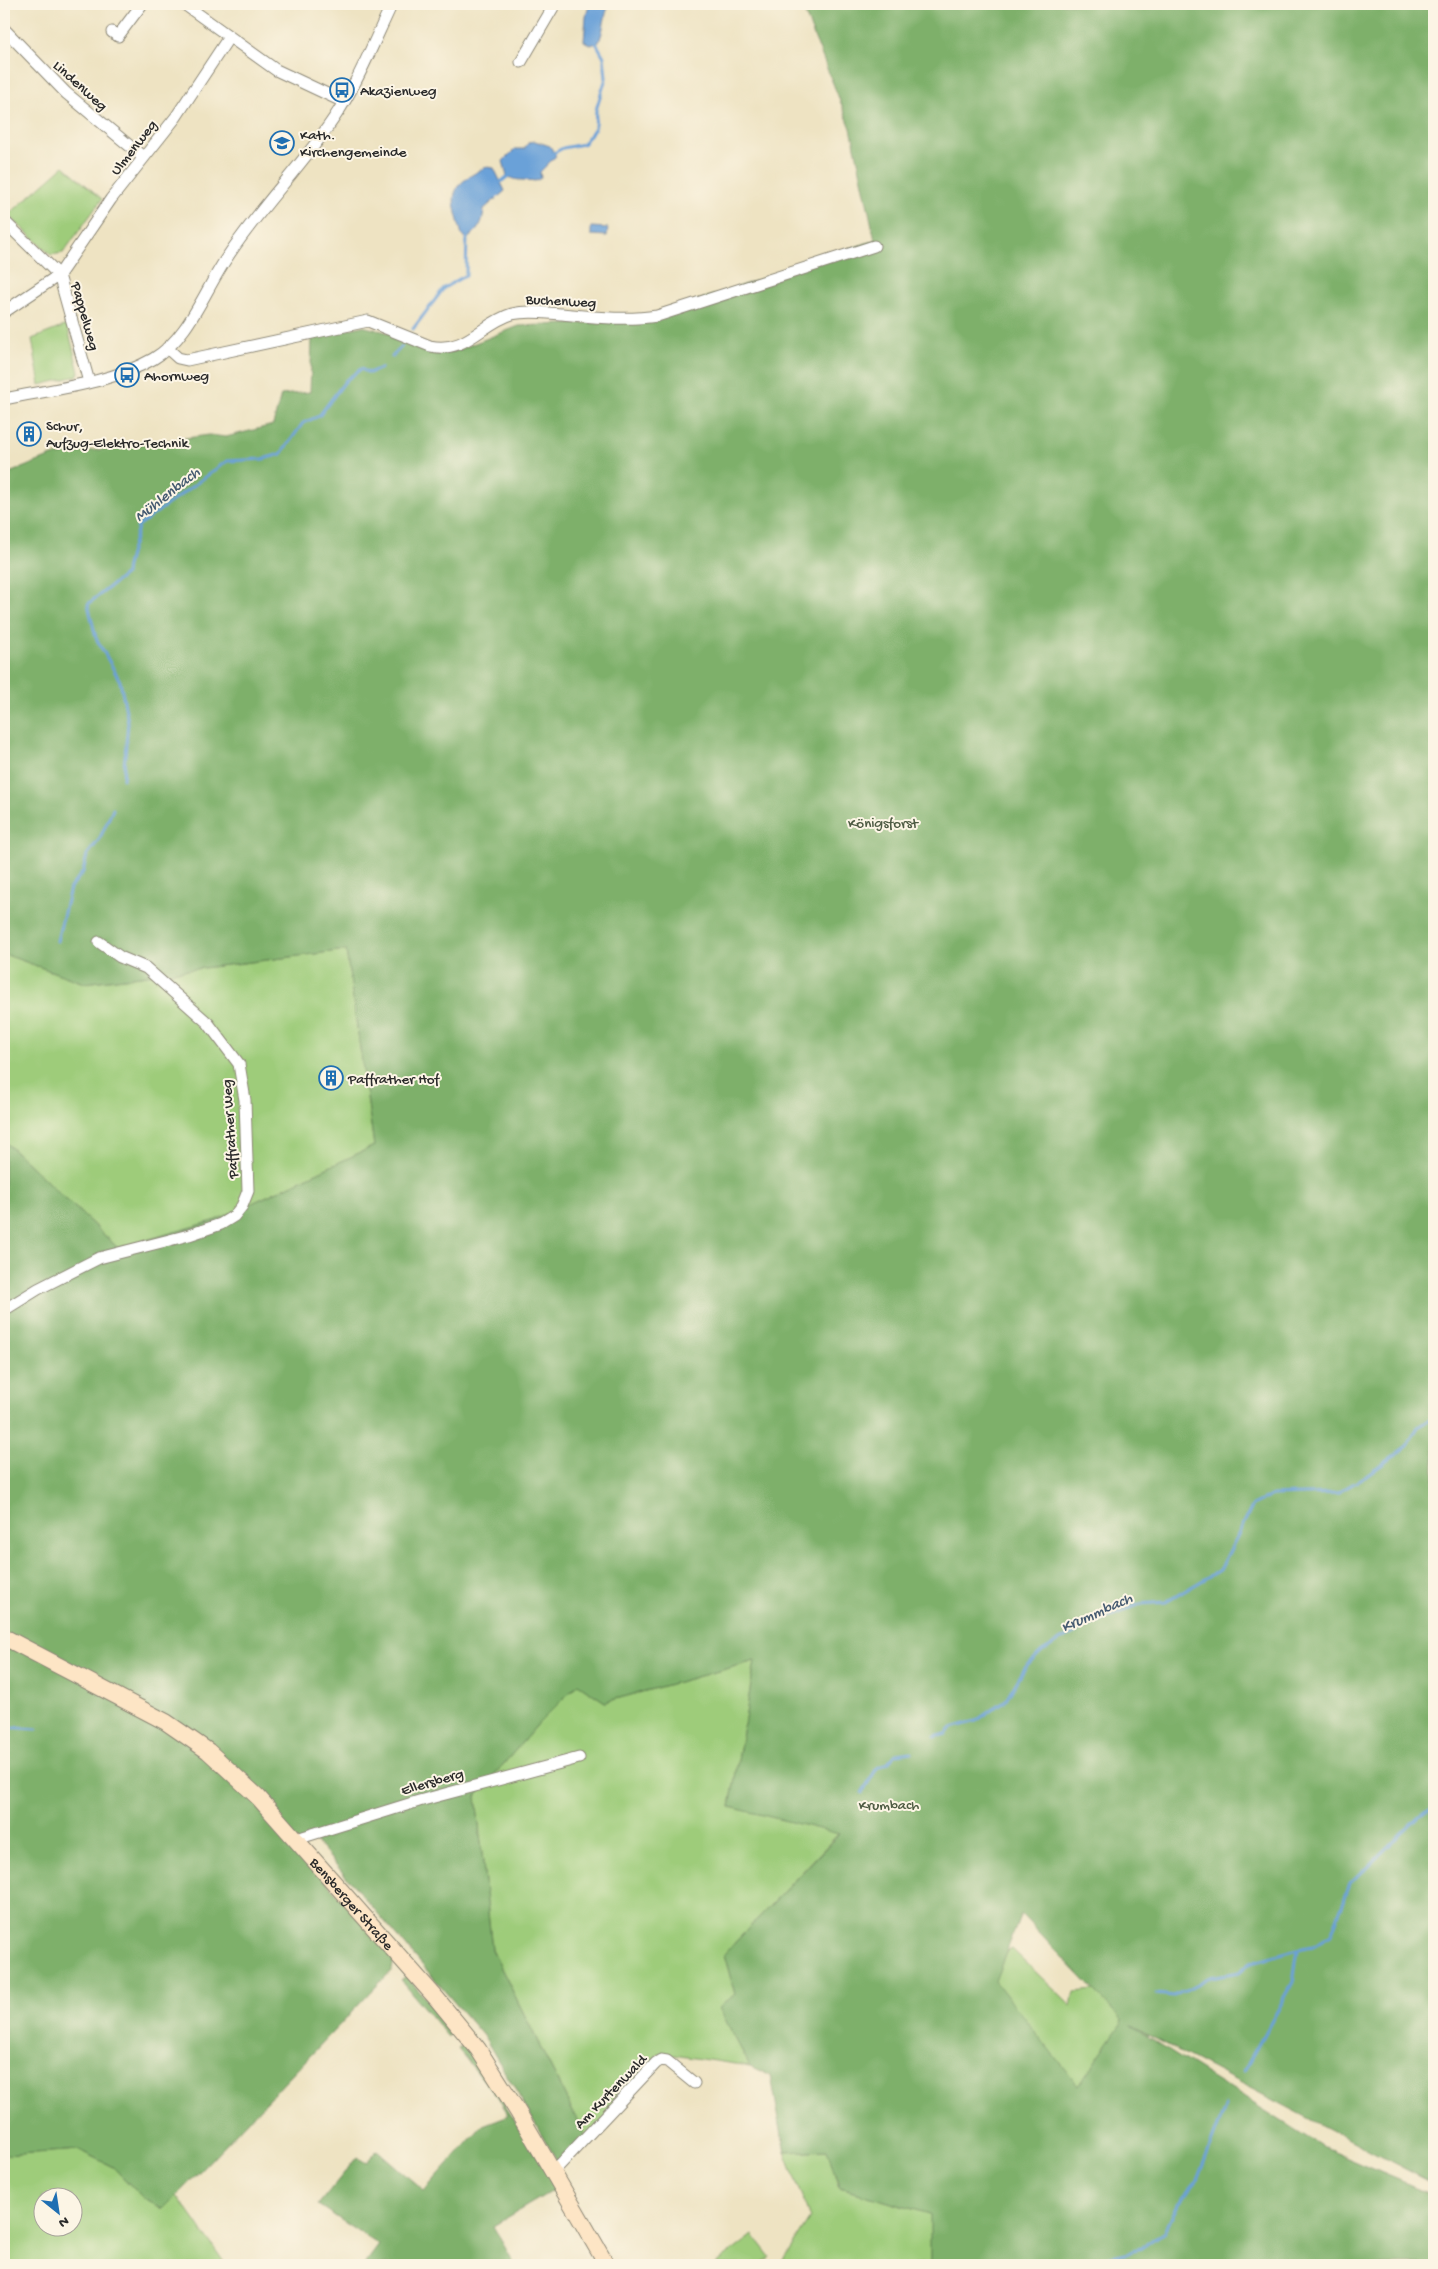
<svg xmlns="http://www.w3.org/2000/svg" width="1438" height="2269" viewBox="0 0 1438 2269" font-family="'Gochi Hand',sans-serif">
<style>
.green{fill:#9ecc7a;stroke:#647c52;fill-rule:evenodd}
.forest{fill:#7eb06a;stroke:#546e4a;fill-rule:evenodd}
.water{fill:#6ba1d8;stroke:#4b6682}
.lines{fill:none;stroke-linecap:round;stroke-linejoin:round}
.stream{stroke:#6ba1d8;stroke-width:3}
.street-casing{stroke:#8c8776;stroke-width:13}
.secondary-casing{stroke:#8c8776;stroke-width:18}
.street{stroke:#fff;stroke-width:11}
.secondary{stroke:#fde5c5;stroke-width:16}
.labels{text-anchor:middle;stroke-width:4;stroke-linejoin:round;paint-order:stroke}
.street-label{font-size:15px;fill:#2b2b2b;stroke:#fcf5e5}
.poi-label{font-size:15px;fill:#2b2b2b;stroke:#fcf5e5;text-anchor:start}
.park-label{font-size:15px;fill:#4e5b43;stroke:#fcf5e5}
.water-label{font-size:16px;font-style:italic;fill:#455a70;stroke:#fcf5e5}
</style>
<rect width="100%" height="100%" fill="#fcf5e5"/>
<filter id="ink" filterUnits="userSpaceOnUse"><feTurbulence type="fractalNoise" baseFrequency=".02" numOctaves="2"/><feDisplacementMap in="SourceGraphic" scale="10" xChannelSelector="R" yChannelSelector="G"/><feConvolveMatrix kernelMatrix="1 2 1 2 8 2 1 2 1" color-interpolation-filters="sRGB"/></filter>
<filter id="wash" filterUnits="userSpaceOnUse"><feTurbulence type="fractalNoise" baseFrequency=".0096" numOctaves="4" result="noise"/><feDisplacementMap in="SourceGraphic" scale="20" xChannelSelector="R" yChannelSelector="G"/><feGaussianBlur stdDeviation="1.12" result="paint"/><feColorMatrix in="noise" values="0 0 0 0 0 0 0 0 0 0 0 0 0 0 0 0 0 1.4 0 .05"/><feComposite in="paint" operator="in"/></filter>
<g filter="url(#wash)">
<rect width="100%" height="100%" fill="#eee3c2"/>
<path class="green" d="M64 166 102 199 63 253 51 255 8 215Z
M67 325 79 372 77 376 40 385 32 339Z
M346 950 374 1146 214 1221 118 1248 4 1141V954L84 983Z
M755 1661 730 1807 839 1833 724 1954 735 1994 720 2009 750 2066 659 2053 587 2140 492 1950 476 1796 538 1724 578 1684 605 1702Z
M1012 1949 1071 2006 1074 1992 1146 1985 1157 2031 1130 2045 1084 2103 973 1973Z
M79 2150 113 2167 144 2199 163 2209 177 2195 226 2265H4V2155ZM42 2196H72V2226H42Z
M828 2150 839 2188 931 2214 930 2265H780L810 2218 785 2152Z
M753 2235 770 2257 759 2265H717L716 2264Z"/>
<path class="forest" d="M801 4H1434V2184L1131 2026 1324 2148 1434 2195V2265H930V2214L840 2188 827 2150 785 2152 771 2076 750 2066 719 2008 735 1994 724 1954 839 1834 730 1807 755 1661 605 1702 578 1684 538 1724 476 1796 492 1950 587 2140 560 2166 485 2038 313 1838 293 1844 394 1958 392 1970 177 2195 163 2209 144 2199 113 2167 79 2150 4 2155V1141L118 1248 214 1221 374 1146 346 950 84 983 4 954V475L52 456 209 435 226 437 273 425 281 395 310 392 312 338 362 326 398 335 436 354 452 352 519 326 637 321 875 240 851 128ZM1021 1914 1123 2021 1078 2086 995 1981Z
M406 1976 453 2029 448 2037 401 1980Z
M464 2045 468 2046 557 2188 493 2226 515 2265H364L379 2245 318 2205 357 2157 366 2163 377 2150 424 2191 483 2125 509 2115 498 2098 458 2049Z"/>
<path class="water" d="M589 4H609C604 16 604 30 599 42L591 45 584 41 586 17Z
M535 141 550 146 556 156 540 172 541 178 535 181C524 179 517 182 507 176L503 161 515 149H524L529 142Z
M486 167 494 168 505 191 484 209C483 223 479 230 467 239L462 235C451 195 446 188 486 167Z
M591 227 608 228 607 236 591 235Z"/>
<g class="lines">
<path class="stream" d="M552 154 563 148 583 144 595 128 596 110 606 78 604 57 595 41
M498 184 511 174
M413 329 444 288 466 275 467 235
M392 357 402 346
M123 779 128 722 120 681 96 638 88 604 126 574C127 557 135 543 138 526L227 461 263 459 281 454 303 423 319 416 346 380 361 369 369 373 381 368
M57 941 70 888 83 872 87 855 99 840 113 809
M4 1727 37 1729
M935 1737 946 1734 952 1728 976 1721 1006 1700 1025 1668 1042 1651 1081 1629 1140 1604 1166 1602 1220 1570 1253 1505 1273 1495 1337 1493 1365 1477 1407 1446 1418 1427 1434 1416
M862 1793 877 1768 888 1763 896 1754 912 1752
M1156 1994 1174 1996 1210 1977 1239 1972 1251 1962 1298 1949
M1244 2070 1293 1983 1298 1949 1312 1946 1331 1935 1350 1884 1419 1816 1434 1807
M1104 2258 1141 2249 1165 2231 1178 2204 1196 2183 1226 2105
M1077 2265 1082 2263"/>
</g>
</g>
<g filter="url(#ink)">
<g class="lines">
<g class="street-casing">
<path id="street" d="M184 4 276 70 344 102
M4 29 66 93 143 157
M112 32 118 36 142 4
M521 62 555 4
M4 221 59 275 89 382
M4 312 59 275 111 199 176 117 229 37
M167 348 178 358 187 360 368 321 430 346C465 354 482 323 512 314 528 310 546 313 562 314 594 317 625 321 657 316L874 246
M4 399C53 389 109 384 153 359 189 338 205 289 228 256 260 207 302 166 334 118 358 83 374 41 392 4
M4 1310 38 1289 99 1258 189 1235 221 1224 234 1216 242 1206 248 1191 245 1100 239 1064 208 1023 146 968 120 957 99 942
M297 1841 303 1837 419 1801 579 1758
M553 2172 656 2063 661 2060 667 2061 694 2083"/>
</g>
<g class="secondary-casing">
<g id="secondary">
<path id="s1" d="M4 1637 166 1722 208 1751 258 1797 437 1999 478 2049 518 2112 607 2265"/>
</g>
</g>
<use href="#street" class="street"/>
<use href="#secondary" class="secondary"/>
</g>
</g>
<defs>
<g id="bus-ring" transform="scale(1.25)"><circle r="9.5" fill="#fcf5e5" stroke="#1f6fb2" stroke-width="1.5"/><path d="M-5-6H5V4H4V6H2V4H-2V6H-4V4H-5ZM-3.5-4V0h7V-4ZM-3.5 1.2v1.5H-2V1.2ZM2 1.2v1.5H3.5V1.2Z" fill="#1f6fb2"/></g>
<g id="school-ring" transform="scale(1.25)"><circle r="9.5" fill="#fcf5e5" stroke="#1f6fb2" stroke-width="1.5"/><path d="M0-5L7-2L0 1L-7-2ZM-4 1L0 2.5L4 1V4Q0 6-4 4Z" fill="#1f6fb2"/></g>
<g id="building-ring" transform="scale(1.25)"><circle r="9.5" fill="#fcf5e5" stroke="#1f6fb2" stroke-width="1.5"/><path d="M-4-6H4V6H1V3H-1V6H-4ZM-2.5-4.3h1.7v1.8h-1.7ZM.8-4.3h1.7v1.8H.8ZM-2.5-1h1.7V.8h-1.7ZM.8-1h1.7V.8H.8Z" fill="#1f6fb2"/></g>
</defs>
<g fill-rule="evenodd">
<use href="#bus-ring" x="342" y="90"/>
<use href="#school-ring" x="282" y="143"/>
<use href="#bus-ring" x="127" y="375"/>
<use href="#building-ring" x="29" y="434"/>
<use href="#building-ring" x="331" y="1078"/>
</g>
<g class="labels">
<g class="street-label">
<text transform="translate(81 85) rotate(42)" y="5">Lindenweg</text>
<text transform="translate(133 147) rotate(-52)" y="5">Ulmenweg</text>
<text transform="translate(561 300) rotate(3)" y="5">Buchenweg</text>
<text transform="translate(86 316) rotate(74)" y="5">Pappelweg</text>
<text transform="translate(229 1129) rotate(-94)" y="5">Paffrather Weg</text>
<text transform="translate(432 1781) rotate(-16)" y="5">Ellersberg</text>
<text dy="5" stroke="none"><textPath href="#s1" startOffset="444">Bensberger Straße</textPath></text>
<text transform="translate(610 2091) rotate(-46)" y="5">Am Kurtenwald</text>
</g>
<g class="poi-label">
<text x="360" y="95">Akazienweg</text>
<text x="300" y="139">Kath.<tspan x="300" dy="17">Kirchengemeinde</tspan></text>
<text x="144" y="380">Ahornweg</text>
<text x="46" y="430">Schur,<tspan x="46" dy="17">Aufzug-Elektro-Technik</tspan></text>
<text x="348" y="1083">Paffrather Hof</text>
</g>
<g class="park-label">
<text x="883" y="827">Königsforst</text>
<text x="889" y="1809">Krumbach</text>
</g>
<g class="water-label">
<text transform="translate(166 493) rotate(-38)" y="6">Mühlenbach</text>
<text transform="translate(1096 1611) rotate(-24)" y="6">Krummbach</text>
</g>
</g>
<rect width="1438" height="2269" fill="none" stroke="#fcf5e5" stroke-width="20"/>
<g transform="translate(58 2212) rotate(150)"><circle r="24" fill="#fcf5e5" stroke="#a8a49b"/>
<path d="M0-4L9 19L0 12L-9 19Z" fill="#1f6fb2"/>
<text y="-8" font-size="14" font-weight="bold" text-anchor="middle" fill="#2b2b2b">N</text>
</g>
</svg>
